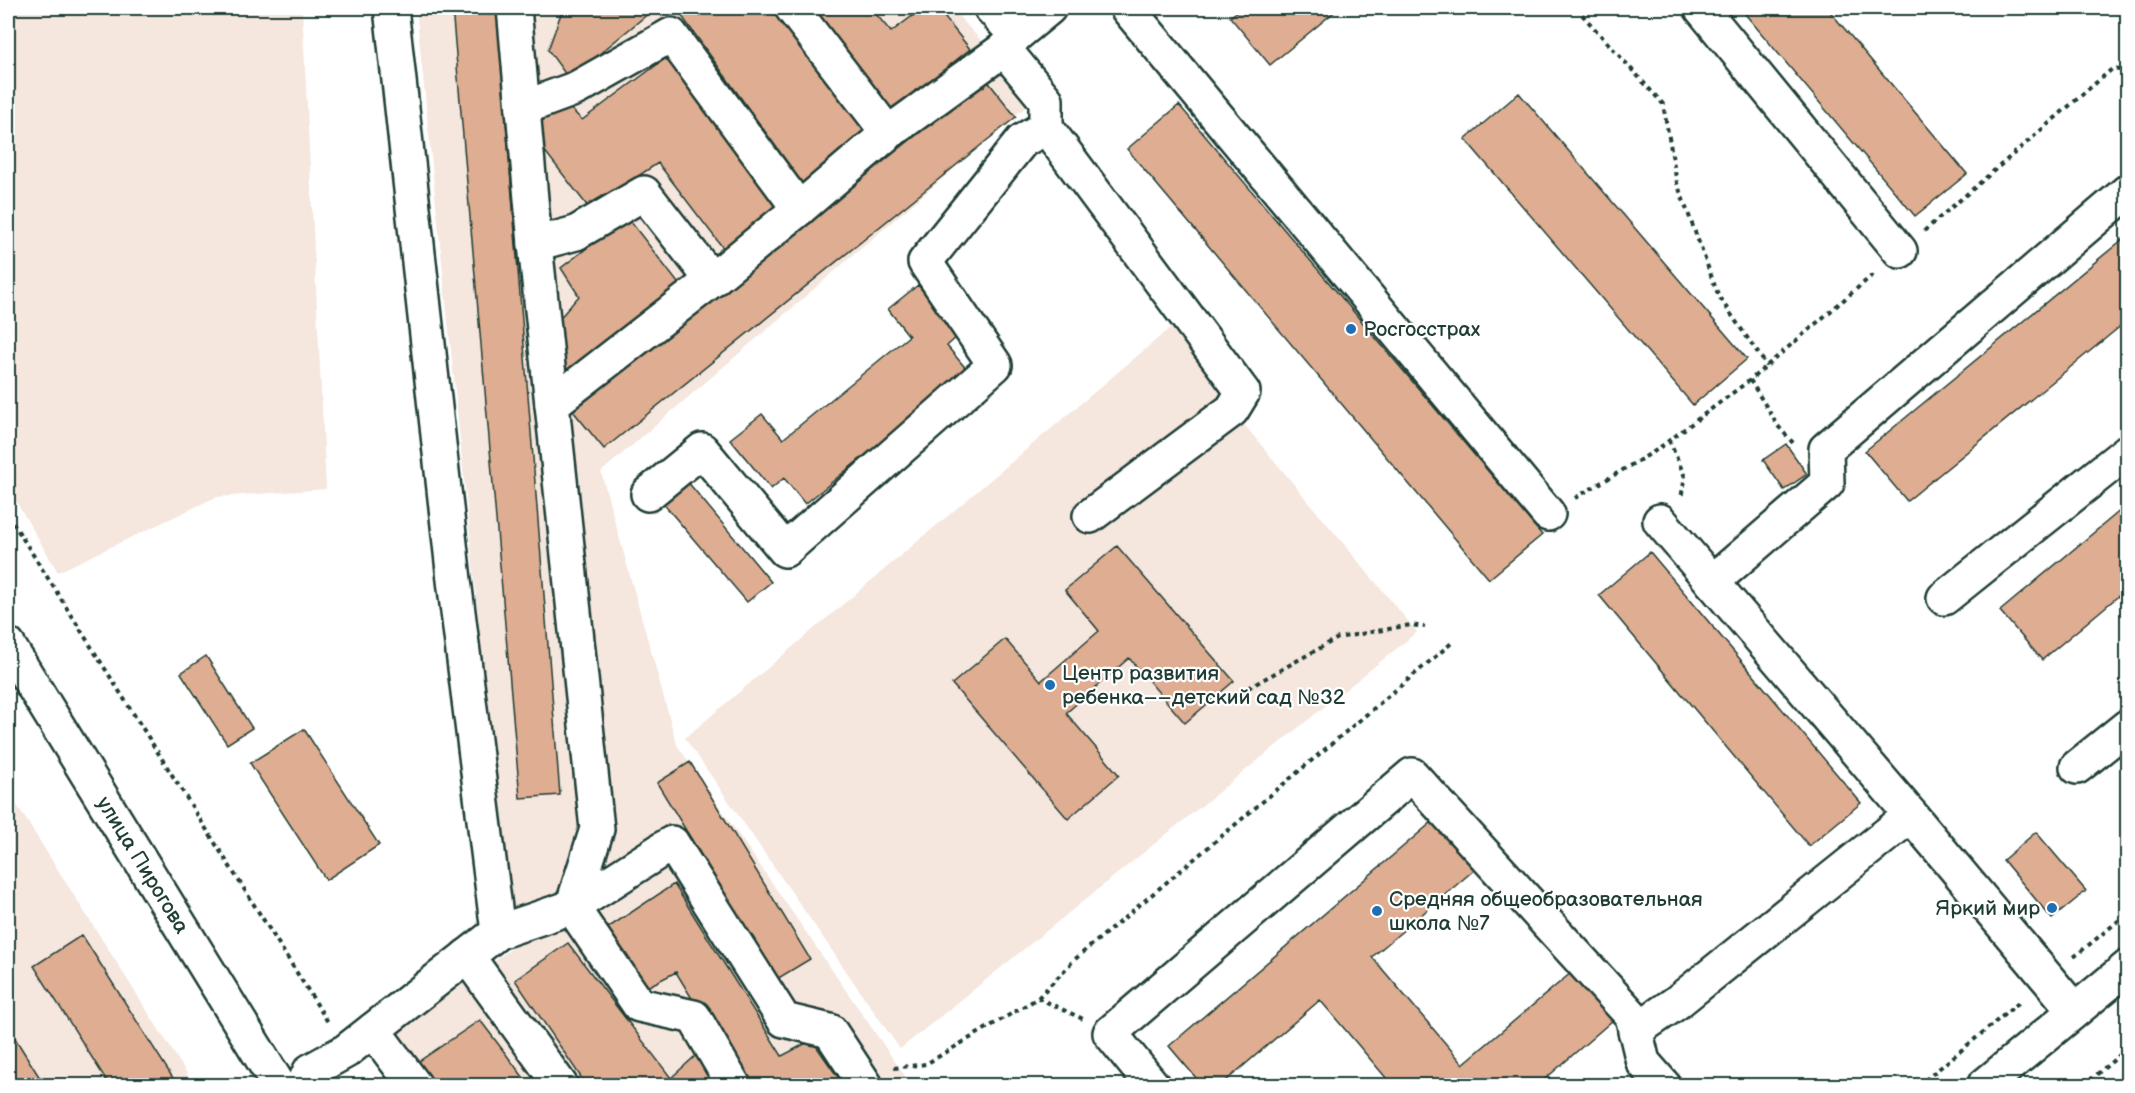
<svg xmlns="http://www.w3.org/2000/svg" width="2135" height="1093" viewBox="0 0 2135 1093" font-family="'Balsamiq Sans',sans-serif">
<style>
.built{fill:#f5e6de}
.building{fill:#dfad91;stroke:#1f3d34;stroke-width:1.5}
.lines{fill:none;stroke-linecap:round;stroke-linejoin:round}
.minor-casing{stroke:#1f3d34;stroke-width:38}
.path{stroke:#1f3d34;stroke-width:4;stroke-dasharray:4.5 4.5;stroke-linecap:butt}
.minor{stroke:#fff;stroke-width:33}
.poi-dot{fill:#1f6fb2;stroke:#fff;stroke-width:2}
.labels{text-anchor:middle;stroke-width:4.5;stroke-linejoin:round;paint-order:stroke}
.poi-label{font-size:21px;fill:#1f3d34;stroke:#fff;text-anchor:start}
.street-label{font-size:21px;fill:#1f3d34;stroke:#fff}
</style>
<rect width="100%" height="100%" fill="#fff"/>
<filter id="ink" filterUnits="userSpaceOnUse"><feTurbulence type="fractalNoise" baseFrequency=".0167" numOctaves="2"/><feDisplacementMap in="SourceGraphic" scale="12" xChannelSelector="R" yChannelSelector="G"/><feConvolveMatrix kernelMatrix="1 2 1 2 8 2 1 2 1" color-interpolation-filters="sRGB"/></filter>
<g filter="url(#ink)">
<path class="built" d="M8 8H72L131 14 145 8H302L326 489 216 497 58 572 8 488Z
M416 8H951L1035 99 601 472 677 745 911 1085H406L380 1046 512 948Z
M1175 324 1232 410 1417 632 900 1049 685 738Z
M8 791 194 1085H8Z"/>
<path class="building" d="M452 8H497L560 795 520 798Z
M563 8H655L569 79 548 50Z
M676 8H775L871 140 805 187Z
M811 8H871L891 32 923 8H937L970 49 890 113Z
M1242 8H1339L1270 65 1230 17Z
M1740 8H1827L1967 174 1915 216Z
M666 58 779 208 723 248 658 163 589 208 544 150 540 122 567 105 582 120Z
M986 79 1016 117 604 449 573 411Z
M1519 93 1747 359 1693 405 1465 139Z
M1179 105 1542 535 1489 579 1127 149Z
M627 217 685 292 568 378 552 327 579 296 561 268Z
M2128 235V320L1907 501 1865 451Z
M918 285 959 335 947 346 968 371 805 504 784 478 771 489 730 439 762 414 783 439 909 336 888 309Z
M1786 444 1807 474 1784 490 1763 460Z
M687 481 771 582 747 602 662 502Z
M2128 504V588L2042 660 2000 611Z
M1117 546 1234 681 1185 723 1129 658 1066 713 1119 775 1068 819 952 684 1005 639 1041 681 1099 631 1065 590Z
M1650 552 1861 803 1809 846 1599 595Z
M206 656 252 728 227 744 181 673Z
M304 729 379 845 326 880 250 763Z
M690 762 810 959 777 979 657 783Z
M1439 816 1481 864 1372 957 1463 1064 1572 972 1613 1020 1537 1086H1393L1320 1000 1220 1086H1203L1169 1046Z
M2036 832 2086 891 2052 919 2003 860Z
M674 884 782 1056 812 1040 844 1086H745L676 972 647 987 606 929Z
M82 935 178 1086H110L34 966Z
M568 943 671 1078 703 1049 724 1086H587L515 980Z
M480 1020 530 1086H436L418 1062Z
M8 1027 45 1086H8Z"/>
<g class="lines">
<g class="minor-casing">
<g id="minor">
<path d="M514 8 535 244 597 829 572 907 672 843 784 1020 830 1031 866 1086"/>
<path d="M792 8 888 133 1004 49"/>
<path d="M991 8 1016 35"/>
<path d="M1049 8 1016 35 1004 49 1046 100V127L1243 392 1232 410 1090 516"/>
<path d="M1127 8 1548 514"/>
<path d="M1701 8 1900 251"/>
<path d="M523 108 577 88 671 35 799 209 888 133"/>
<path d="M535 244 576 233 644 193 712 280 799 209"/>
<path d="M552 404 712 280"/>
<path d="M648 494 702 450 785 550 995 365 925 262 1022 141 1046 127"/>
<path d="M1660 521 1911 815"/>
<path d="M1712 582 1827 483 1826 449 2128 191"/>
<path d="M1944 598 2128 451"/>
<path id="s1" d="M8 645 279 1086"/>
<path d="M2077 767 2128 726"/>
<path d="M498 932 572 907 639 1005 694 1017 734 1086"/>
<path d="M467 956 561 1086"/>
<path d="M373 1030 415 1086"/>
<path d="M1635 1031 1676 1003 1911 815 2074 1010"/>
<path d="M303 1086 310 1071 346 1051 498 932 454 580 391 8"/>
<path d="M1153 1086 1110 1033 1412 775 1632 1016 1643 1062 1664 1086"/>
<path d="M1984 1086 2128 967"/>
</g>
</g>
<path class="path" d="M1576 8 1663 104 1677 183 1719 297 1767 366
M1924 231 2112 69 2128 71
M1750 380 1778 426 1794 444
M1669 440 1685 477 1681 498
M1575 498 1655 451 1750 380 1875 273
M8 515 328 1022
M1248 688 1338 638 1411 625 1425 627
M2074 957 2128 913
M1038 998 1074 960 1454 641
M894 1068 926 1064 1038 998 1083 1019
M1918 1086 2022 1000
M2083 1086 2128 1048"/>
<use href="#minor" class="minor"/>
</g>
</g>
<g class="poi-dot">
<circle cx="1351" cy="329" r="6"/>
<circle cx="1050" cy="685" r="6"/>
<circle cx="2052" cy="908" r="6"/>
<circle cx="1377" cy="911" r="6"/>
</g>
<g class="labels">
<g class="poi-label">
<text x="1363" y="336">Росгосстрах</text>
<text x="1062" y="680">Центр развития<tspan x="1062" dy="24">ребенка––детский сад №32</tspan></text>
<text x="1389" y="906">Средняя общеобразовательная<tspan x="1389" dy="24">школа №7</tspan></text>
<text x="2040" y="915" text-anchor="end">Яркий мир</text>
</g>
<g class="street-label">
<text dy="7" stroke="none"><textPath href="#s1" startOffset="258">улица Пирогова</textPath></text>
</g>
</g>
<rect width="2135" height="1093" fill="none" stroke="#fff" stroke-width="30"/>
<rect x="15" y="15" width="2105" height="1063" fill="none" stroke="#1f3d34" stroke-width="2" filter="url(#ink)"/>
</svg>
